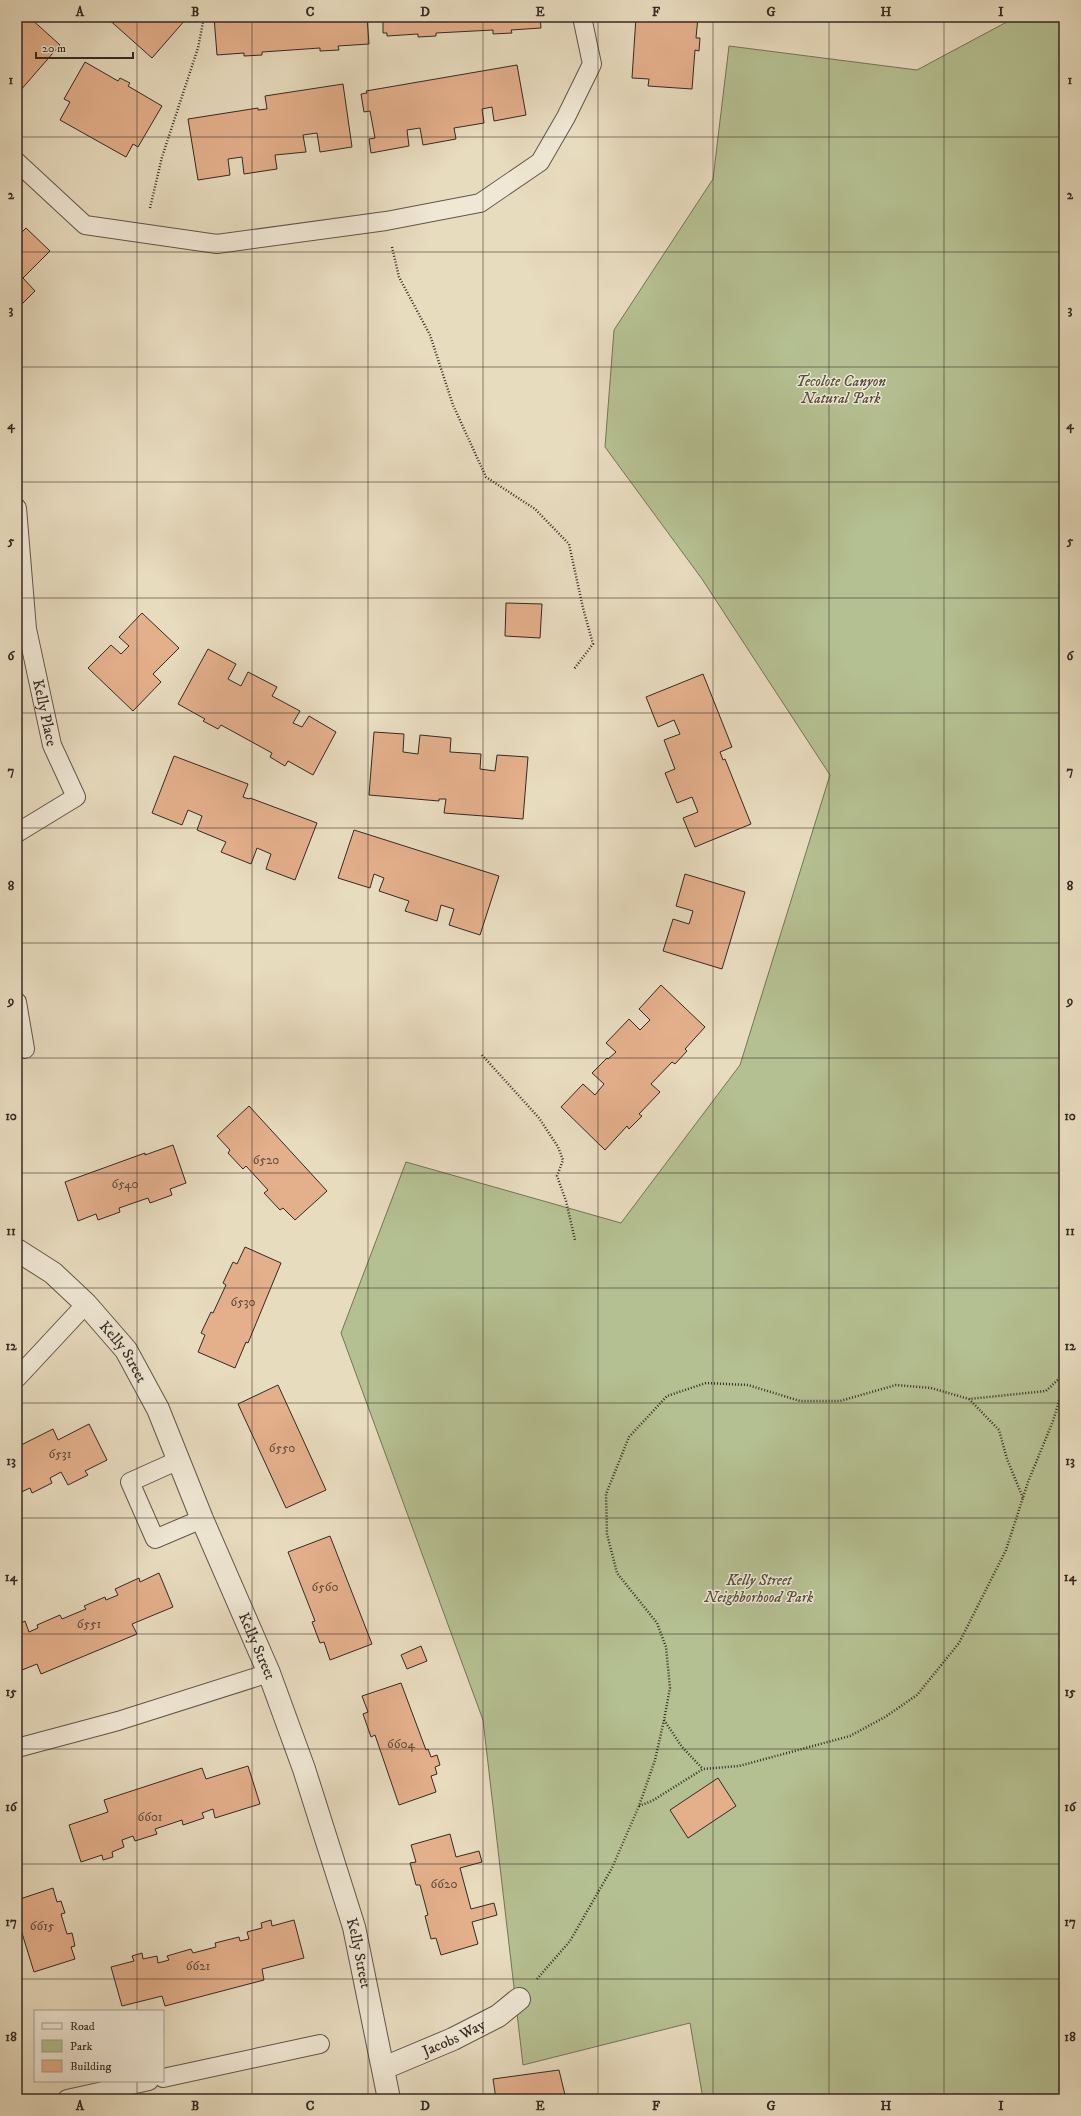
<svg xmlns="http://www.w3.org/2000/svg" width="1081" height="2116" viewBox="0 0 1081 2116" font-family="'IM FELL DW Pica',serif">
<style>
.green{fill:#b5c092;stroke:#74745a}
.building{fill:#e4b08c;stroke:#342922}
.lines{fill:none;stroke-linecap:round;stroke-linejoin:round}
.lane-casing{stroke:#615649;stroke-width:20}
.street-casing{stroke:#615649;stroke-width:24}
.path{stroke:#342922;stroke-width:2.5;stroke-dasharray:1 2;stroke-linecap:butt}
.lane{stroke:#f0e8d5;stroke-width:18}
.street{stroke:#f0e8d5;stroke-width:22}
.grid{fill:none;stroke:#342922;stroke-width:1;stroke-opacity:0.55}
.labels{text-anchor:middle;stroke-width:3;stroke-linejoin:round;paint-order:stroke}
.number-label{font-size:13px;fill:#604b3c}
.park-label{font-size:15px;font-style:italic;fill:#544f3e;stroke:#f0e8d5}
.street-label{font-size:15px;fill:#342922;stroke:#f0e8d5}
.neatline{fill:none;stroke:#342922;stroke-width:1.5}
.grid-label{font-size:13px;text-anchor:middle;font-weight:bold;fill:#342922}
</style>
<rect width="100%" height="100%" fill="#e8dcbf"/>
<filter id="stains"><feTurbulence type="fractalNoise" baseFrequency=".005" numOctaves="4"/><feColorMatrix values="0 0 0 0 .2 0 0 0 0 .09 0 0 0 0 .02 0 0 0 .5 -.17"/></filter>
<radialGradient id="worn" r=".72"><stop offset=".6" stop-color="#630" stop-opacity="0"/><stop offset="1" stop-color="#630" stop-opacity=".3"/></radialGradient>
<path class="green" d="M1016 17H1064V2099H703L690 2023 523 2065 483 1720 341 1333 406 1162 621 1223 740 1065 830 775 702 579 605 447 614 330 713 179 729 46 917 70Z"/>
<path class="building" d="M17 17H29L60 45 19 92 17 90Z
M106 17H184L186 19 152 58Z
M214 17H367L369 44 338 46 339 50 320 51V48L262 52V55L244 56V53L217 55Z
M383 17H540L541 28 511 30 512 33 493 34V30L436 33V36L418 37V34L387 36V33H383Z
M636 17H698L696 38H700L699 51 695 50 692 89 648 86 649 79 632 78Z
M85 62 118 81 120 78 130 83 128 86 162 106 138 147 133 144 126 157 60 120 70 102 64 99Z
M517 65 526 115 494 121 492 107 482 109 484 123 454 128 456 139 423 145 420 128 407 130 409 146 371 153 369 139 375 138 370 111 364 112 361 94 367 93 366 91Z
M343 84 352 147 320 152 317 133 303 135 306 152 275 155 277 169 244 174 242 157 228 159 230 175 198 180 188 119 258 108V110L267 109 265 96Z
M26 228 50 251 23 278 35 291 17 309V237Z
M506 603 542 604 540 638 505 636Z
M142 613 179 648 153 674 161 682 133 711 88 668 111 645 121 654 129 646 119 637Z
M208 649 236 664 228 679 241 686 248 672 277 687 272 696 300 711 293 723 302 727 309 716 336 732 313 775 288 761 285 766 270 757 272 753 221 725 218 729 203 721 205 719 178 704Z
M703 674 732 747 720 752 723 760 725 759 751 824 695 847 683 818 698 812 692 797 677 803 665 773 675 769 664 740 680 734 674 720 658 727 646 697Z
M374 732 404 734 403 752 418 754 420 735 451 738 450 752 481 754 480 769 495 771 497 755 528 757 523 819 444 813 446 799H439V801L369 795Z
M174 756 248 784 243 797 249 799 250 798 317 823 295 880 266 869 271 854 257 848 251 864 221 852 226 842 197 830 202 816 188 810 182 825 152 813Z
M354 830 499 876 480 935 449 925 454 909 441 905 437 921 405 911 409 901 379 891 384 878 374 874 370 888 338 878Z
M685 874 745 892 722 969 663 951 673 919 689 924 693 911 676 906Z
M661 985 705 1027 685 1049 687 1051 675 1064 672 1062 651 1084 660 1092 639 1114 642 1116 629 1129 627 1126 605 1150 561 1107 583 1084 595 1095 604 1084 592 1073 607 1058 608 1059 616 1052 606 1043 629 1019 640 1030 650 1020 639 1009Z
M249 1106 327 1191 295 1220 283 1208 280 1210 264 1193 268 1190 246 1166 243 1169 228 1153 230 1150 217 1136Z
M173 1145 186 1183 170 1189 172 1195 150 1203 148 1198 119 1208 120 1212 98 1220 96 1214 78 1221 65 1182 145 1153V1155Z
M245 1247 281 1263 248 1343 246 1342 235 1368 198 1352 205 1335 201 1333 211 1312 213 1313 226 1285 223 1283 233 1262 237 1264Z
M278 1385 326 1490 286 1508 238 1404Z
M89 1424 107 1460 85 1471 88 1475 68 1485 61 1472 50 1478 52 1483 32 1493 30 1488 17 1494V1447L53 1429 58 1440Z
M330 1536 372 1644 330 1660 324 1642 320 1643 312 1622 315 1621 288 1552Z
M159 1573 173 1607 132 1624 137 1634 41 1674 37 1664 17 1672V1625L25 1621 29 1632 38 1628 37 1625 60 1615 62 1619 86 1609 84 1606 105 1597 106 1600 118 1595 115 1589 139 1578 140 1582Z
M421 1646 427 1661 407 1669 401 1655Z
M401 1683 426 1750 428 1749 431 1757 437 1755 440 1765 435 1767 437 1774 431 1776 436 1792 399 1805 375 1735 371 1737 363 1714 368 1712 362 1696Z
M248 1766 260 1804 215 1818 213 1809 202 1813 204 1818 183 1825 182 1820 155 1829 157 1834 135 1841 133 1836 122 1840 124 1847 112 1852 113 1857 103 1860 102 1855 81 1862 69 1825 108 1812 104 1800 202 1768 206 1779Z
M718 1778 736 1806 688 1838 670 1810Z
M450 1834 456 1857 479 1851 482 1862 460 1868 471 1909 494 1903 497 1915 472 1922 478 1944 441 1955 436 1938 431 1939 425 1916 428 1915 420 1885H416L410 1863 416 1862 411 1845Z
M53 1888 57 1902 61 1901 65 1913 61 1914 67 1934 72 1933 75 1946 71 1947 75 1959 34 1972 17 1917V1900Z
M271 1920 272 1926 294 1920 304 1958 262 1969 264 1980 165 2006 162 1996 122 2006 111 1967 134 1961 132 1956 142 1953 143 1959 157 1956 158 1963 169 1960 167 1956 191 1949 193 1953 216 1947 215 1943 239 1937 240 1941 249 1939 247 1932 262 1928 261 1923Z
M559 2070 566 2099H496L493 2079Z"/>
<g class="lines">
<g class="lane-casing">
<g id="lane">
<path d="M17 162 85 225 217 244 386 221 480 203 540 162 566 117 592 64 582 17"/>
<path id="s1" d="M17 508 27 629 52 745 76 797 17 833"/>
<path d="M17 1002 25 1049"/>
<path d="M17 1378 86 1304"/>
<path d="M179 1460 130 1482 155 1539 202 1519"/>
<path d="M17 1748 118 1721 269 1673"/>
<path d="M163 2078 320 2044"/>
<path d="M67 2099 149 2081"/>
</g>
</g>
<g class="street-casing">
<g id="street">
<path id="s2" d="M17 1250 53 1273 86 1304 126 1350 158 1409 202 1519 269 1673 304 1769 354 1927 389 2099"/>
<path id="s3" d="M384 2068 453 2039 498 2016 519 1999"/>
</g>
</g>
<path class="path" d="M150 208 162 157 198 48 204 17
M392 247 399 277 430 335 453 405 486 477 535 509 569 544 583 608 593 644 574 669
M482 1055 539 1118 558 1147 563 1160 557 1176 566 1201 575 1240
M969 1399 999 1430 1007 1459 1023 1498
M664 1720 682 1747 703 1769
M639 1806 652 1801 703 1769 739 1766 850 1736 885 1717 917 1695 959 1643 1006 1550 1028 1482 1053 1421 1064 1385
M537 1979 570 1941 612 1868 639 1806 655 1760 664 1720 670 1688 666 1647 657 1623 617 1573 607 1534 606 1494 629 1437 667 1396 706 1383 748 1385 800 1401H840L896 1385 931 1388 969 1399 1046 1391 1064 1374"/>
<use href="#lane" class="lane"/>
<use href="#street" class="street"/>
</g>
<path class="grid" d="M137 17V2011M252 17V2099M368 17V2099M483 17V2099M598 17V2099M713 17V2099M829 17V2099M944 17V2099M17 137H1064M17 252H1064M17 367H1064M17 482H1064M17 598H1064M17 713H1064M17 828H1064M17 943H1064M17 1058H1064M17 1173H1064M17 1288H1064M17 1403H1064M17 1518H1064M17 1634H1064M17 1749H1064M17 1864H1064M17 1979H1064M137 2081V2099"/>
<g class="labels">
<g class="number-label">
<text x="266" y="1164">6520</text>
<text x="125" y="1188">6540</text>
<text x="243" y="1306">6530</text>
<text x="282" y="1452">6550</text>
<text x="60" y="1458">6531</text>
<text x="325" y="1591">6560</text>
<text x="89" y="1628">6551</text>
<text x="401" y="1748">6604</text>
<text x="150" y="1821">6601</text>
<text x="444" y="1888">6620</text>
<text x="42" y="1930">6615</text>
<text x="198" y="1970">6621</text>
</g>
<g class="park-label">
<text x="841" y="386">Tecolote Canyon<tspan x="841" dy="17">Natural Park</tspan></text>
<text x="759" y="1585">Kelly Street<tspan x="759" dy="17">Neighborhood Park</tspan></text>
</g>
<g class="street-label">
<text dy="5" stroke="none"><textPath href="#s1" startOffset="207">Kelly Place</textPath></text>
<text dy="5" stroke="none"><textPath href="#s2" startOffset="149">Kelly Street</textPath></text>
<text dy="5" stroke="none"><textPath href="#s2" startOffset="473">Kelly Street</textPath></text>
<text dy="5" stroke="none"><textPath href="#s2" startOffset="797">Kelly Street</textPath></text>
<text dy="5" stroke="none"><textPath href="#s3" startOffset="76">Jacobs Way</textPath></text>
</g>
</g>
<rect width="1081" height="2116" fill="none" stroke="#e8dcbf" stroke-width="44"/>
<rect x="34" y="2010" width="130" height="72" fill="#f0e8d5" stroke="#a59c8d"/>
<rect x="42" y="2023" width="20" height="6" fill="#f0e8d5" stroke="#a59c8d"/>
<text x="70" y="2030" font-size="12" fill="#342922">Road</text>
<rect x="42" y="2040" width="20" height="12" fill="#b5c092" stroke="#a59c8d"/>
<text x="70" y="2050" font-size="12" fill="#342922">Park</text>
<rect x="42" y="2060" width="20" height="12" fill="#e4b08c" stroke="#a59c8d"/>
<text x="70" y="2070" font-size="12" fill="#342922">Building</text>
<path d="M36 52v6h97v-6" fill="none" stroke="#342922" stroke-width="2"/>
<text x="42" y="52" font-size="12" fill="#342922" stroke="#f0e8d5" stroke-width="3" paint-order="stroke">20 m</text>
<rect x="22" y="22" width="1037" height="2072" class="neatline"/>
<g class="grid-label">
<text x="80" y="16">A</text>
<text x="195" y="16">B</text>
<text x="310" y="16">C</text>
<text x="425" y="16">D</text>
<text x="540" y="16">E</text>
<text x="656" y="16">F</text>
<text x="771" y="16">G</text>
<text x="886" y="16">H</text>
<text x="1001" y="16">I</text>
<text x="11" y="84">1</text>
<text x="1070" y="84">1</text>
<text x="11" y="199">2</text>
<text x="1070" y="199">2</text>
<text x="11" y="314">3</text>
<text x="1070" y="314">3</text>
<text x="11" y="429">4</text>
<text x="1070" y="429">4</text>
<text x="11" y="545">5</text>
<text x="1070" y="545">5</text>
<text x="11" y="660">6</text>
<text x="1070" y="660">6</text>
<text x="11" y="775">7</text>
<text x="1070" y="775">7</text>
<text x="11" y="890">8</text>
<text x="1070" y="890">8</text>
<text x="11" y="1005">9</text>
<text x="1070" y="1005">9</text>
<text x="11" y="1120">10</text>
<text x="1070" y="1120">10</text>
<text x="11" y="1235">11</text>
<text x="1070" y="1235">11</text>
<text x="11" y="1350">12</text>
<text x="1070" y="1350">12</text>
<text x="11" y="1465">13</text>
<text x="1070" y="1465">13</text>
<text x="11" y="1581">14</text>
<text x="1070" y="1581">14</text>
<text x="11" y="1696">15</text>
<text x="1070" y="1696">15</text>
<text x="11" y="1811">16</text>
<text x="1070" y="1811">16</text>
<text x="11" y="1926">17</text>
<text x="1070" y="1926">17</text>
<text x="11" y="2041">18</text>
<text x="1070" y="2041">18</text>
<text x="80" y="2110">A</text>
<text x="195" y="2110">B</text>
<text x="310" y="2110">C</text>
<text x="425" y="2110">D</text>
<text x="540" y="2110">E</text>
<text x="656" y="2110">F</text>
<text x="771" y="2110">G</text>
<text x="886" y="2110">H</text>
<text x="1001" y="2110">I</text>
</g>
<rect width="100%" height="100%" filter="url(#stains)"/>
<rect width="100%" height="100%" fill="url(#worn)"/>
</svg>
